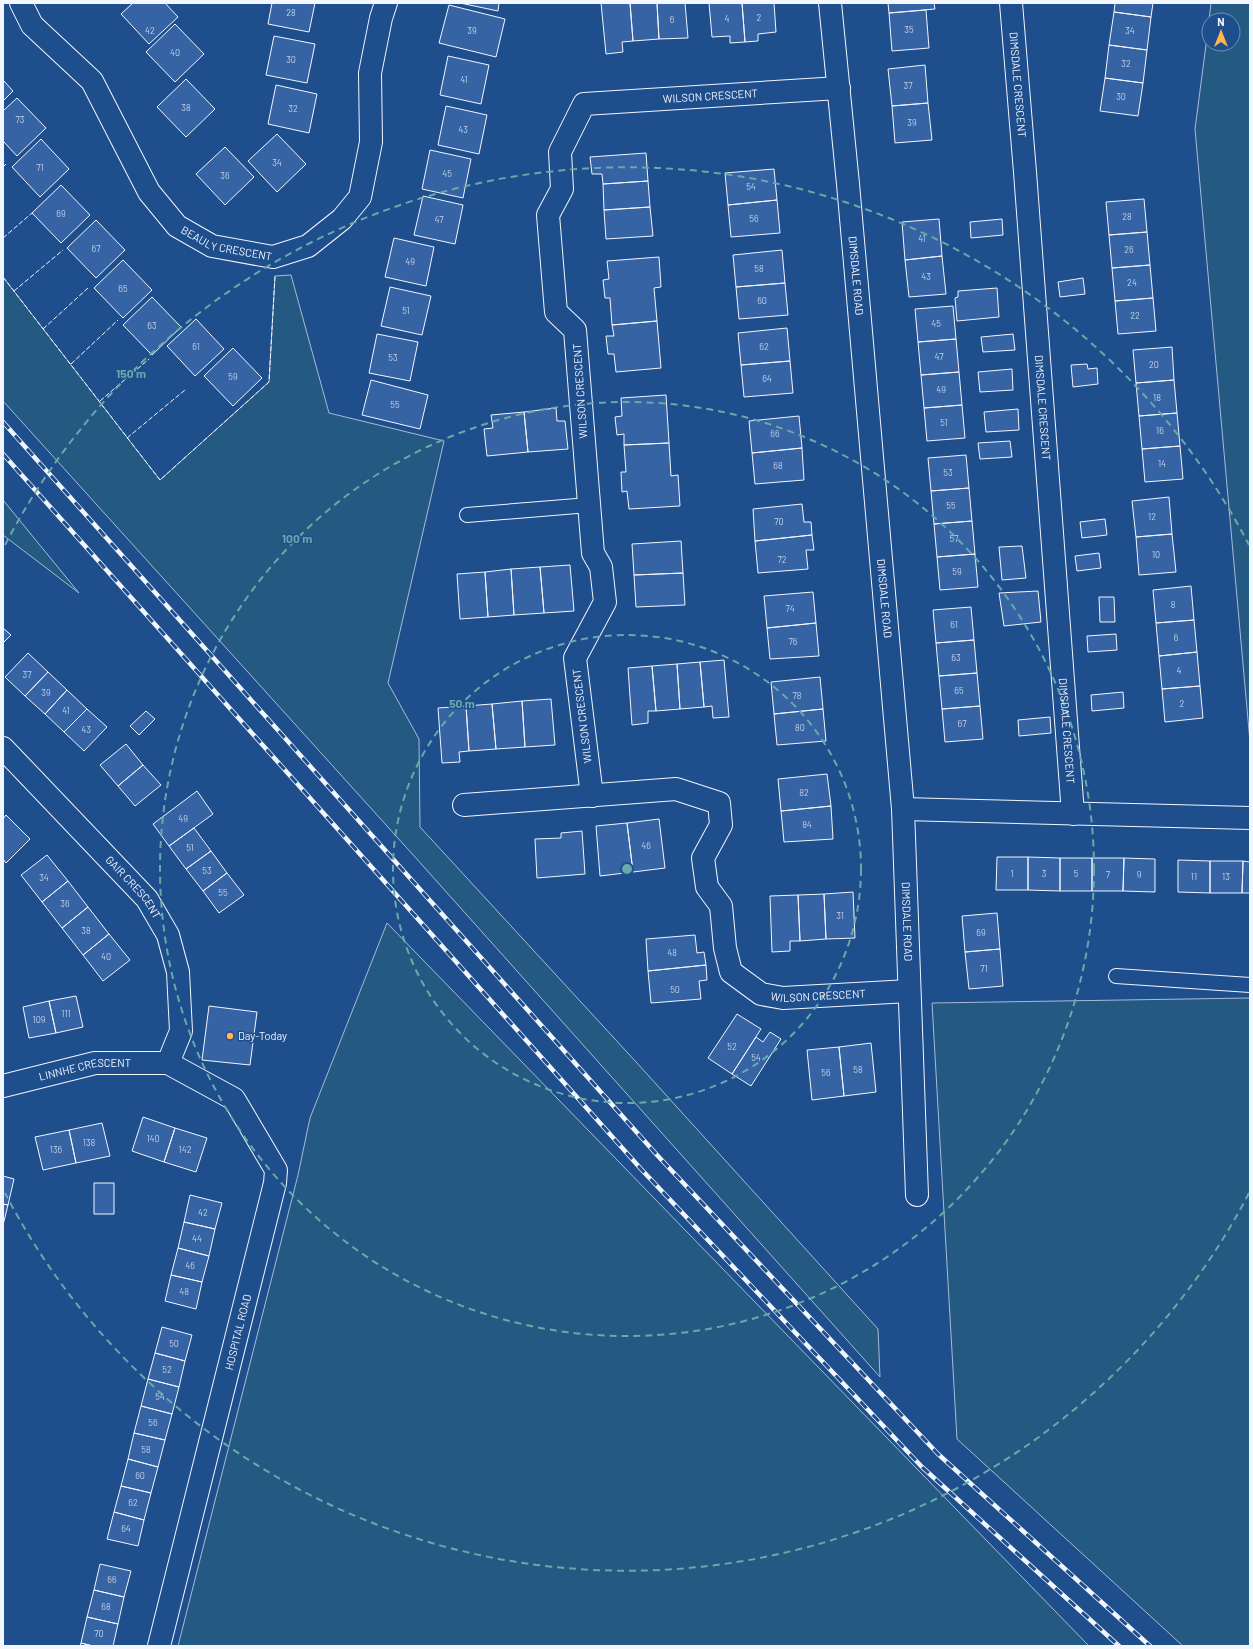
<svg xmlns="http://www.w3.org/2000/svg" width="1253" height="1649" viewBox="0 0 1253 1649" font-family="Barlow,sans-serif">
<style>
.green{fill:#245a82;stroke:#a8bbd7}
.building{fill:#3563a3;stroke:#f2f6ff}
.lines{fill:none;stroke-linecap:round;stroke-linejoin:round}
.lane-casing{stroke:#f2f6ff;stroke-width:16}
.street-casing{stroke:#f2f6ff;stroke-width:24}
.lane{stroke:#1f4e8c;stroke-width:14}
.street{stroke:#1f4e8c;stroke-width:22}
.rail-casing{stroke:#f2f6ff;stroke-width:4.5}
.rail{stroke:#1f4e8c;stroke-width:3;stroke-dasharray:9;stroke-linecap:butt}
.fence{stroke:#f2f6ff;stroke-width:1;stroke-dasharray:5 2;stroke-linecap:butt}
.ring{fill:none;stroke:#6aa9a8;stroke-width:2;stroke-dasharray:7 5}
.poi-dot{fill:#ffb74d;stroke:#1f4e8c;stroke-width:1.5}
.labels{text-anchor:middle;stroke-width:3;stroke-linejoin:round;paint-order:stroke}
.number-label{font-size:9px;fill:#c3d1e8}
.street-label{font-size:11px;fill:#f2f6ff;stroke:#1f4e8c}
.poi-label{font-size:11px;fill:#f2f6ff;stroke:#1f4e8c;text-anchor:start}
.centre{fill:#6aa9a8;stroke:#1f4e8c;stroke-width:2}
.ring-label{font-size:12px;text-anchor:middle;font-weight:bold;fill:#6aa9a8;stroke:#1f4e8c;stroke-width:3;stroke-linejoin:round;paint-order:stroke}
</style>
<rect width="100%" height="100%" fill="#1f4e8c"/>
<path class="green" d="M1211 3H1250V742L1195 129 1209 22V44H1233V20H1209Z
M291 275 329 413 444 441 388 683 419 739 420 827 637 1063 878 1329 880 1377 415 857 3 401V277L160 480 269 382 275 276Z
M3 500 79 593 3 535Z
M387 923 1089 1646H178L298 1175 310 1118Z
M1250 998V1646H1183L957 1439 932 1003Z"/>
<path class="building" d="M133 3H165L178 17 149 44 121 14Z
M272 3H315L309 32 268 24Z
M460 3H499L498 11Z
M601 3H630L633 41 622 42 623 52 606 54Z
M630 3H657L659 39 633 41Z
M657 3H685L688 38 659 39Z
M709 3H742L745 42 730 43V36L712 37Z
M742 3H774L776 32 758 34V41L745 42Z
M888 3H934L935 9 889 13Z
M1115 3H1153L1151 17 1114 12Z
M449 5 505 19 496 57 439 43Z
M926 10 929 48 892 51 889 13Z
M1114 12 1151 17 1147 50 1109 45Z
M175 24 204 54 175 82 146 52Z
M274 36 315 44 307 83 266 75Z
M1109 45 1147 50 1143 83 1105 78Z
M448 56 489 65 481 104 440 95Z
M925 65 928 103 892 106 888 69Z
M1105 78 1143 83 1138 116 1100 111Z
M186 79 215 109 186 137 157 107Z
M3 80 13 91 3 101Z
M276 85 317 94 309 133 268 124Z
M17 98 46 128 17 156 3 141V111Z
M928 103 932 140 895 143 892 106Z
M446 106 487 115 479 154 438 145Z
M277 134 306 164 277 192 248 161Z
M41 139 69 169 40 197 12 167Z
M225 147 254 177 225 205 196 174Z
M430 150 471 159 463 198 422 189Z
M646 153 648 181 603 184 602 174H592L590 157Z
M774 169 777 200 728 205 725 173Z
M648 181 650 207 604 210 603 184Z
M61 185 90 215 61 243 32 213Z
M423 196 463 205 455 244 414 235Z
M1144 199 1147 232 1109 235 1106 202Z
M777 200 780 233 731 237 728 205Z
M650 207 653 236 606 239 604 210Z
M939 219 942 256 905 260 902 222Z
M1002 219 1003 235 971 238 970 222Z
M96 220 125 250 96 278 67 248Z
M1147 232 1150 265 1112 268 1109 235Z
M394 238 434 247 426 286 385 277Z
M782 250 785 283 736 287 733 255Z
M942 256 946 294 909 297 905 260Z
M659 257 661 287 654 288 657 321 612 325 610 298H605L603 280 609 279 607 261Z
M123 260 152 290 123 318 94 288Z
M1150 265 1153 298 1115 301 1112 268Z
M1083 278 1085 294 1060 297 1058 282Z
M785 283 788 315 739 319 736 287Z
M390 287 431 296 422 335 381 326Z
M997 288 999 317 957 321 955 298 958 297V291Z
M152 297 181 327 152 355 123 325Z
M1153 298 1156 331 1118 334 1115 301Z
M953 306 956 339 918 342 915 309Z
M196 319 224 349 195 376 167 346Z
M657 321 661 368 616 372 614 354H608L606 336H614L612 325Z
M787 328 790 361 741 365 738 333Z
M377 334 418 342 410 381 369 373Z
M1013 334 1015 350 983 352 981 337Z
M956 339 959 372 921 375 918 342Z
M1172 347 1174 380 1136 383 1133 350Z
M233 348 262 378 233 406 204 376Z
M790 361 793 393 744 397 741 365Z
M1087 364 1088 369 1097 368 1098 384 1073 387 1071 365Z
M1012 369 1013 390 980 392 978 372Z
M959 372 962 405 924 408 921 375Z
M371 380 428 395 420 429 362 415Z
M1174 380 1177 413 1139 416 1136 383Z
M666 395 669 443 624 445V434L617 435 615 417 622 416 621 398Z
M962 405 965 438 927 441 924 408Z
M556 408 557 421H565L568 449 528 452 524 412Z
M1018 409 1019 430 986 432 984 412Z
M524 412 528 452 487 456 484 429 493 428 491 415Z
M1177 413 1180 446 1142 449 1139 416Z
M799 416 802 448 752 453 749 421Z
M1010 441 1012 457 980 459 978 443Z
M669 443 671 476 678 475 680 506 629 509 627 491 622 492 621 472H626L624 445Z
M1180 446 1183 479 1145 482 1142 449Z
M802 448 804 480 755 484 752 453Z
M966 455 969 488 931 491 928 458Z
M969 488 972 521 934 524 931 491Z
M1169 497 1172 534 1136 537 1132 501Z
M802 504 804 522H811L812 535 755 541 753 509Z
M1105 519 1107 535 1082 538 1080 522Z
M972 521 975 554 937 557 934 524Z
M1172 534 1176 572 1139 575 1136 537Z
M812 535 814 550H806L808 569 758 573 755 541Z
M681 541 683 573 634 575 632 544Z
M1022 546 1026 578 1002 580 999 547Z
M1099 553 1101 568 1077 571 1075 556Z
M975 554 978 587 940 590 937 557Z
M570 565 574 611 544 613 540 567Z
M540 567 544 613 514 615 511 569Z
M511 569 514 615 488 617 485 572Z
M485 572 488 617 460 619 457 574Z
M683 573 685 605 636 607 634 575Z
M1191 586 1194 620 1156 623 1153 590Z
M1038 591 1041 622 1004 626 999 593Z
M813 592 816 623 767 628 764 596Z
M1099 597H1114L1115 622H1100Z
M971 607 974 640 936 643 933 610Z
M1194 620 1197 652 1159 656 1156 623Z
M816 623 819 656 770 659 767 628Z
M3 628 11 635 3 643Z
M1116 634 1117 650 1088 652 1087 636Z
M974 640 977 673 939 676 936 643Z
M1197 652 1200 686 1162 689 1159 656Z
M28 653 48 672 25 696 5 677Z
M724 660 729 717 713 718 712 706 704 707 700 662Z
M700 662 704 707 680 709 677 664Z
M677 664 680 709 656 711 652 666Z
M652 666 656 711H648V723L632 725 628 668Z
M48 672 67 690 45 714 25 696Z
M977 673 980 706 942 709 939 676Z
M820 677 823 709 774 714 771 682Z
M1200 686 1203 718 1165 722 1162 689Z
M67 690 87 709 64 732 45 714Z
M1123 692 1124 708 1092 711 1091 695Z
M551 699 555 745 525 747 522 701Z
M522 701 525 747 496 749 492 704Z
M492 704 496 749 469 751 466 706Z
M466 706 469 751 459 752 460 762 442 763 438 708Z
M980 706 983 739 945 742 942 709Z
M87 709 107 727 84 751 64 732Z
M823 709 826 741 777 745 774 714Z
M146 711 155 719 139 735 130 726Z
M1050 717 1051 733 1019 736 1018 720Z
M126 744 143 765 118 786 100 765Z
M143 765 161 785 135 806 118 786Z
M827 774 831 806 781 811 778 779Z
M197 791 213 814 169 846 153 824Z
M831 806 833 839 784 842 781 811Z
M6 815 30 839 6 863 3 859V819Z
M659 819 665 868 633 872 627 823Z
M627 823 633 872 600 876 596 826Z
M194 828 211 851 186 869 169 846Z
M582 831 585 874 537 878 535 839 561 838V833Z
M211 851 227 873 203 891 186 869Z
M47 855 68 881 42 902 21 875Z
M997 857H1028V890H996Z
M1028 857 1060 858V891L1028 890Z
M1060 858H1092V891H1060Z
M1092 858H1124L1123 891H1092Z
M1124 858 1155 859V892L1123 891Z
M1178 860 1210 861V893L1178 892Z
M1210 861H1243L1242 893H1210Z
M1243 861 1250 862V893H1242Z
M227 873 244 895 219 913 203 891Z
M68 881 88 907 62 928 42 902Z
M853 892 855 938 826 939 824 894Z
M824 894 826 939 800 941 798 895Z
M798 895 800 941H790V951L772 952 770 896Z
M88 907 109 934 83 955 62 928Z
M997 913 1000 949 965 952 962 916Z
M109 934 130 960 103 981 83 955Z
M695 935 697 953 704 952 706 965 648 971 646 939Z
M1000 949 1003 986 969 989 965 952Z
M706 965 707 980 699 981 701 999 651 1003 648 971Z
M76 996 83 1027 56 1033 49 1001Z
M49 1001 56 1033 29 1038 23 1007Z
M209 1006 257 1012 250 1065 202 1060Z
M737 1014 761 1029 732 1074 708 1058Z
M770 1032 781 1039 751 1086 732 1074 756 1037 763 1042Z
M871 1043 876 1092 844 1096 839 1047Z
M839 1047 844 1096 812 1100 807 1050Z
M143 1117 175 1128 164 1162 132 1151Z
M102 1123 110 1156 76 1163 69 1130Z
M175 1128 207 1138 196 1172 164 1162Z
M69 1130 76 1163 43 1170 35 1137Z
M3 1176 14 1179 8 1205 3 1204Z
M94 1183H114V1214H94Z
M190 1195 222 1203 215 1229 184 1222Z
M3 1204 8 1205 3 1225Z
M184 1222 215 1229 209 1256 178 1248Z
M178 1248 209 1256 202 1282 171 1275Z
M171 1275 202 1282 196 1309 165 1301Z
M162 1327 192 1335 185 1361 155 1353Z
M155 1353 185 1361 179 1387 148 1379Z
M148 1379 179 1387 172 1414 141 1406Z
M141 1406 172 1414 165 1440 134 1433Z
M134 1433 165 1440 158 1467 128 1459Z
M128 1459 158 1467 151 1493 121 1486Z
M121 1486 151 1493 144 1520 114 1512Z
M114 1512 144 1520 138 1546 107 1539Z
M100 1564 131 1571 124 1597 94 1590Z
M94 1590 124 1597 118 1624 87 1617Z
M87 1617 118 1624 113 1646H93L81 1643Z
M81 1643 93 1646H80Z"/>
<g class="lines">
<g class="lane-casing">
<path id="lane" d="M467 515 589 505
M1116 976 1250 985"/>
</g>
<g class="street-casing">
<g id="street">
<path id="s1" d="M21 3 32 25 92 81 149 192 177 226 212 246 273 257 308 246 342 219 360 197 371 142 370 73 381 18 386 3"/>
<path id="s2" d="M830 3 848 184 903 809 917 1195"/>
<path id="s3" d="M1011 3 1025 172 1073 814"/>
<path id="s4" d="M3 748 147 899 168 935 178 972 181 1031 168 1063"/>
<path id="s5" d="M592 796 575 658 605 602 601 567 593 553 575 330 556 312 548 215 562 189 560 152 584 104 839 88"/>
<path id="s6" d="M464 805 676 789 719 803 721 825 703 858 707 887 721 906 725 948 731 972 761 994 783 998 909 991"/>
<path d="M903 809 1250 818"/>
<path id="s7" d="M3 1086 95 1063H168L234 1099 276 1170 275 1183 159 1646"/>
</g>
</g>
<use href="#lane" class="lane"/>
<use href="#street" class="street"/>
<g class="rail-casing">
<path id="rail" d="M3 422 657 1155 938 1454 1150 1646
M3 454 641 1169 922 1467 1119 1646"/>
</g>
<use href="#rail" class="rail"/>
<path class="fence" d="M3 167 6 164
M3 238 32 213
M3 277 160 480 269 382 275 276
M14 291 63 250
M43 329 88 288
M71 364 118 320
M100 401 149 359
M127 438 185 390"/>
</g>
<g class="ring">
<circle cx="627" cy="869" r="234"/>
<circle cx="627" cy="869" r="467"/>
<path d="M1249 1193A701 701 0 0 1 5 1193M5 545A701 701 0 0 1 1249 545"/>
</g>
<circle class="poi-dot" cx="230" cy="1036" r="4"/>
<g class="labels">
<g class="number-label">
<text x="291" y="16">28</text>
<text x="759" y="21">2</text>
<text x="727" y="22">4</text>
<text x="672" y="23">6</text>
<text x="909" y="33">35</text>
<text x="150" y="34">42</text>
<text x="472" y="34">39</text>
<text x="1130" y="34">34</text>
<text x="175" y="56">40</text>
<text x="291" y="63">30</text>
<text x="1126" y="67">32</text>
<text x="464" y="83">41</text>
<text x="908" y="89">37</text>
<text x="1121" y="100">30</text>
<text x="186" y="111">38</text>
<text x="293" y="112">32</text>
<text x="20" y="123">73</text>
<text x="912" y="126">39</text>
<text x="463" y="133">43</text>
<text x="277" y="166">34</text>
<text x="40" y="171">71</text>
<text x="447" y="177">45</text>
<text x="225" y="179">36</text>
<text x="751" y="190">54</text>
<text x="61" y="217">69</text>
<text x="1127" y="220">28</text>
<text x="754" y="222">56</text>
<text x="439" y="223">47</text>
<text x="922" y="242">41</text>
<text x="96" y="252">67</text>
<text x="1129" y="253">26</text>
<text x="410" y="265">49</text>
<text x="759" y="272">58</text>
<text x="926" y="280">43</text>
<text x="1132" y="286">24</text>
<text x="123" y="292">65</text>
<text x="762" y="304">60</text>
<text x="406" y="314">51</text>
<text x="1135" y="319">22</text>
<text x="936" y="327">45</text>
<text x="152" y="329">63</text>
<text x="196" y="350">61</text>
<text x="764" y="350">62</text>
<text x="939" y="360">47</text>
<text x="393" y="361">53</text>
<text x="1154" y="368">20</text>
<text x="233" y="380">59</text>
<text x="767" y="382">64</text>
<text x="941" y="393">49</text>
<text x="1157" y="401">18</text>
<text x="395" y="408">55</text>
<text x="944" y="426">51</text>
<text x="1160" y="434">16</text>
<text x="775" y="437">66</text>
<text x="1162" y="467">14</text>
<text x="778" y="469">68</text>
<text x="948" y="476">53</text>
<text x="951" y="509">55</text>
<text x="1152" y="520">12</text>
<text x="779" y="525">70</text>
<text x="954" y="542">57</text>
<text x="1156" y="558">10</text>
<text x="782" y="563">72</text>
<text x="957" y="575">59</text>
<text x="1173" y="608">8</text>
<text x="790" y="612">74</text>
<text x="954" y="628">61</text>
<text x="1176" y="641">6</text>
<text x="793" y="645">76</text>
<text x="956" y="661">63</text>
<text x="1179" y="674">4</text>
<text x="27" y="678">37</text>
<text x="959" y="694">65</text>
<text x="46" y="696">39</text>
<text x="797" y="699">78</text>
<text x="1182" y="707">2</text>
<text x="66" y="714">41</text>
<text x="962" y="727">67</text>
<text x="800" y="731">80</text>
<text x="86" y="733">43</text>
<text x="804" y="796">82</text>
<text x="183" y="822">49</text>
<text x="807" y="828">84</text>
<text x="646" y="849">46</text>
<text x="190" y="851">51</text>
<text x="207" y="874">53</text>
<text x="1012" y="877">1</text>
<text x="1044" y="877">3</text>
<text x="1076" y="877">5</text>
<text x="1108" y="878">7</text>
<text x="1139" y="878">9</text>
<text x="1194" y="880">11</text>
<text x="1226" y="880">13</text>
<text x="44" y="881">34</text>
<text x="223" y="896">55</text>
<text x="65" y="907">36</text>
<text x="840" y="919">31</text>
<text x="86" y="934">38</text>
<text x="981" y="936">69</text>
<text x="672" y="956">48</text>
<text x="106" y="960">40</text>
<text x="984" y="972">71</text>
<text x="675" y="993">50</text>
<text x="66" y="1017">111</text>
<text x="39" y="1023">109</text>
<text x="732" y="1050">52</text>
<text x="756" y="1061">54</text>
<text x="858" y="1073">58</text>
<text x="826" y="1076">56</text>
<text x="153" y="1142">140</text>
<text x="89" y="1146">138</text>
<text x="56" y="1153">136</text>
<text x="185" y="1153">142</text>
<text x="203" y="1216">42</text>
<text x="197" y="1242">44</text>
<text x="190" y="1269">46</text>
<text x="184" y="1295">48</text>
<text x="174" y="1347">50</text>
<text x="167" y="1373">52</text>
<text x="160" y="1400">54</text>
<text x="153" y="1426">56</text>
<text x="146" y="1453">58</text>
<text x="140" y="1479">60</text>
<text x="133" y="1506">62</text>
<text x="126" y="1532">64</text>
<text x="112" y="1583">66</text>
<text x="106" y="1610">68</text>
<text x="99" y="1637">70</text>
</g>
<g class="street-label">
<text dy="4" stroke="none"><textPath href="#s3" startOffset="82">DIMSDALE CRESCENT</textPath></text>
<text dy="4" stroke="none"><textPath href="#s5" startOffset="848">WILSON CRESCENT</textPath></text>
<text dy="4" stroke="none"><textPath href="#s1" startOffset="329">BEAULY CRESCENT</textPath></text>
<text dy="4" stroke="none"><textPath href="#s2" startOffset="274">DIMSDALE ROAD</textPath></text>
<text transform="translate(580 391) rotate(-94)" y="4">WILSON CRESCENT</text>
<text dy="4" stroke="none"><textPath href="#s3" startOffset="406">DIMSDALE CRESCENT</textPath></text>
<text dy="4" stroke="none"><textPath href="#s2" startOffset="598">DIMSDALE ROAD</textPath></text>
<text transform="translate(582 716) rotate(-97)" y="4">WILSON CRESCENT</text>
<text dy="4" stroke="none"><textPath href="#s3" startOffset="730">DIMSDALE CRESCENT</textPath></text>
<text dy="4" stroke="none"><textPath href="#s4" startOffset="191">GAIR CRESCENT</textPath></text>
<text dy="4" stroke="none"><textPath href="#s2" startOffset="922">DIMSDALE ROAD</textPath></text>
<text dy="4" stroke="none"><textPath href="#s6" startOffset="532">WILSON CRESCENT</textPath></text>
<text dy="4" stroke="none"><textPath href="#s7" startOffset="84">LINNHE CRESCENT</textPath></text>
<text transform="translate(238 1332) rotate(-76)" y="4">HOSPITAL ROAD</text>
</g>
<g class="poi-label">
<text x="238" y="1040">Day-Today</text>
</g>
</g>
<circle cx="627" cy="869" r="6" class="centre"/>
<g class="ring-label">
<text x="131" y="378">150 m</text>
<text x="297" y="543">100 m</text>
<text x="462" y="708">50 m</text>
</g>
<rect width="1253" height="1649" fill="none" stroke="#f2f6ff" stroke-width="8"/>
<g transform="translate(1221 32)"><circle r="19" fill="#1f4e8c" stroke="#7391ba"/>
<path d="M0-3L7 15L0 10L-7 15Z" fill="#ffb74d"/>
<text y="-6" font-size="11" font-weight="bold" text-anchor="middle" fill="#f2f6ff">N</text>
</g>
</svg>
